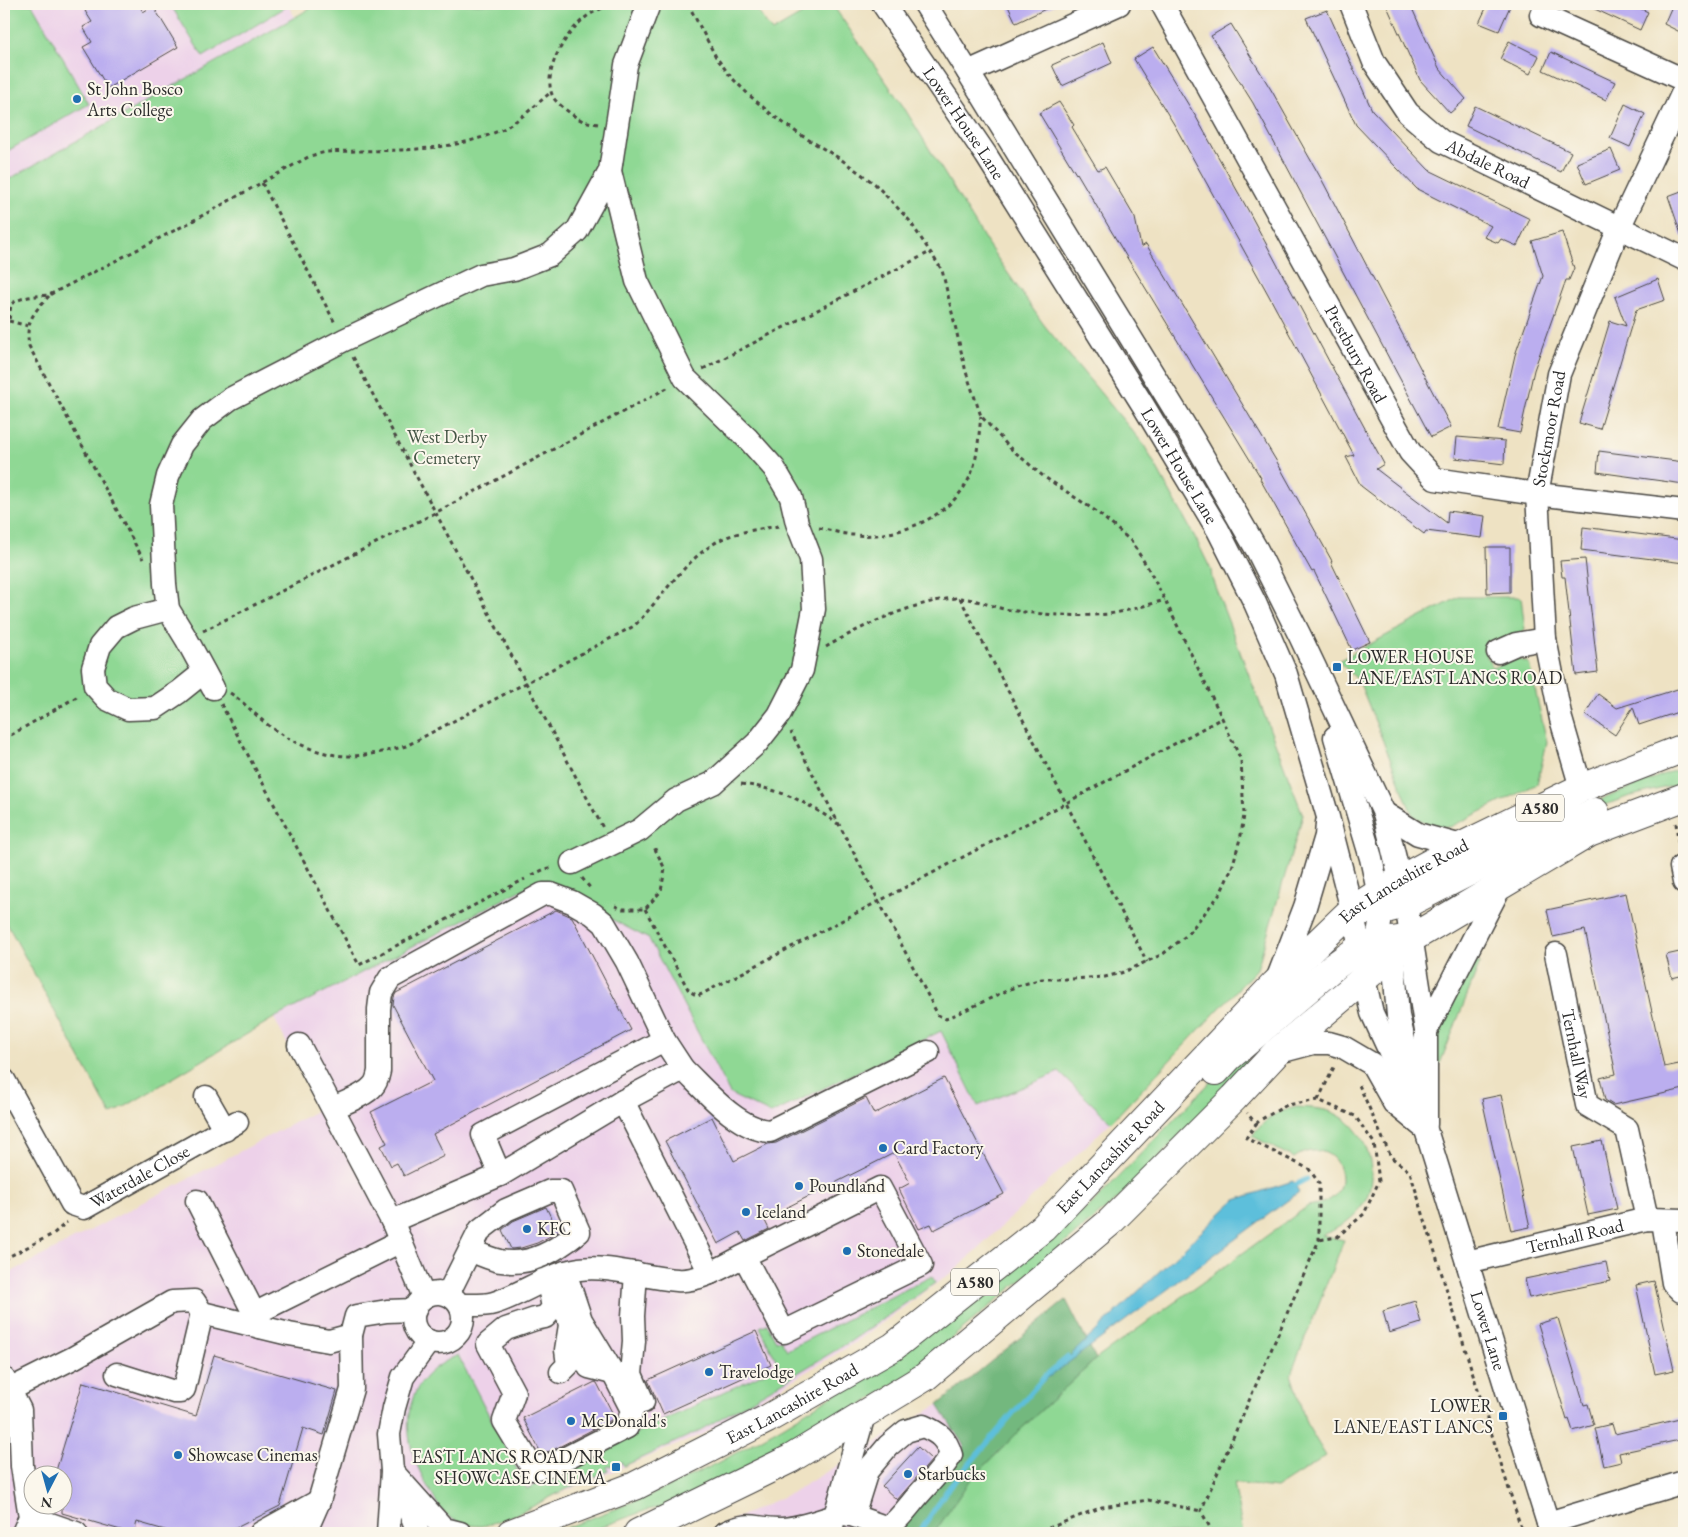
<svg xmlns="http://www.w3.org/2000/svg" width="1688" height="1537" viewBox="0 0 1688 1537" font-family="'EB Garamond',serif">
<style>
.built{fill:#edd1e9;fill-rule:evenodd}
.green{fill:#8fd894;stroke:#5d8260}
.forest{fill:#73b87e;stroke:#4f7254}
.water{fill:#5dbfdb;stroke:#447583}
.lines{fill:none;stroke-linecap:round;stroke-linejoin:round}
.stream{stroke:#5dbfdb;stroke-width:5}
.building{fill:#bbaeef}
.minor-casing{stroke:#484642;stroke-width:25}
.highway-casing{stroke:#484642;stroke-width:30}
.path{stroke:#484642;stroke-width:3;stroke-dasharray:4 4;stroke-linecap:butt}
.minor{stroke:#fff;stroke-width:22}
.highway{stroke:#fff;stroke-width:28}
.poi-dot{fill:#1f6fb2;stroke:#fbf7ec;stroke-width:2}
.labels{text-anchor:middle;stroke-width:4;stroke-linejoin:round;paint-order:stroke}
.shield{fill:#fbf7ec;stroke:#696865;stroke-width:1}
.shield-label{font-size:16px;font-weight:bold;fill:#2b2b2b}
.poi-label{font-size:18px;fill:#2b2b2b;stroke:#fbf7ec;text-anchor:start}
.street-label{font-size:18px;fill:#2b2b2b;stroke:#fbf7ec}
.park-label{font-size:18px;fill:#445645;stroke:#fbf7ec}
</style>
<rect width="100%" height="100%" fill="#fbf7ec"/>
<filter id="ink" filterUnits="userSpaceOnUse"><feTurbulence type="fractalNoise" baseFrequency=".02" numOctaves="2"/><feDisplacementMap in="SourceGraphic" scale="10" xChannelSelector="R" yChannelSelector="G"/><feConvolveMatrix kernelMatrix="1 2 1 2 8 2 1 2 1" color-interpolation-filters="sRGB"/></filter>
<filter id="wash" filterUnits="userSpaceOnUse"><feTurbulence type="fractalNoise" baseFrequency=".0096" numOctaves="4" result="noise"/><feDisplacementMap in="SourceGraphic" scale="20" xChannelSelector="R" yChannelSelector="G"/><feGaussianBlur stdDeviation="1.12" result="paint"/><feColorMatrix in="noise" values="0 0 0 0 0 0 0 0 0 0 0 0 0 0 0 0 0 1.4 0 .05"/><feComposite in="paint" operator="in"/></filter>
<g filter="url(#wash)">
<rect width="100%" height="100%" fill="#eee2c3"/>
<path class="built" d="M4 4H287L295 17 4 182Z
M539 881 649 939 730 1094 771 1114 941 1031 978 1106 1059 1072 1111 1122 959 1267 856 1342 701 1435 541 1501 434 1533H4V1515L6 1511 4 1472V1276L320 1109 274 1018ZM32 1474H62V1504H32Z
M938 1405 964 1446 957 1463 890 1533H706L793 1492Z"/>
<path class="green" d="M4 4H32L89 104 4 153Z
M170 4H284L286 7 203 57Z
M318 4H753L772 32 820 4H832L903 106 989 246 1044 325 1144 445 1196 539 1211 570 1212 579 1303 815 1257 969 1111 1122 1059 1072 978 1106 941 1031 771 1114 730 1094 649 939 539 881 274 1018 111 1115 4 918V182Z
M1459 597H1521L1525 630 1519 635 1510 636 1483 649 1493 668 1516 658 1529 663 1547 742 1537 784 1450 827C1435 827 1424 824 1412 814L1359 681 1338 661Z
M1684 768V783L1627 797 1575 816 1573 811 1667 773Z
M1470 959 1480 963 1437 1071 1435 1058 1438 1030Z
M1246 1059 1249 1064 1121 1196 909 1374 836 1422 689 1502 647 1510 585 1533H553L648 1496 720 1462 783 1426 893 1359 1056 1228 1092 1204 1228 1064Z
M1297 1107C1311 1108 1326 1108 1338 1115 1370 1132 1382 1181 1360 1209 1349 1222 1337 1229 1322 1235L1344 1240 1291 1374 1306 1423 1326 1456 1276 1488 1234 1483 1243 1533H934L968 1483 1021 1429 1096 1359 1308 1206C1318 1204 1329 1203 1336 1194 1339 1191 1341 1184 1341 1179 1341 1152 1314 1143 1294 1158L1252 1136C1267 1118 1274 1112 1297 1107Z
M932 1276 935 1283 851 1341 771 1389 697 1432 624 1466 621 1462 607 1467 608 1471C593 1478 578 1483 563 1491 541 1501 522 1514 498 1521 492 1523 486 1526 480 1526 469 1526 457 1523 448 1516 440 1509 435 1500 430 1491 414 1463 401 1430 413 1398 422 1375 437 1365 458 1355L527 1489 641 1431 779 1366 760 1327 767 1324 776 1341 781 1340 787 1350Z"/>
<path class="forest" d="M1066 1300 1096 1359 1021 1429 968 1483 934 1533H890L957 1463 964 1446 938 1405Z"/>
<path class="water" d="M1293 1181 1299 1192 1041 1383 1235 1200Z"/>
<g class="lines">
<path class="stream" d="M1291 1187 1307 1179
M919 1533 947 1490 1045 1376 1068 1357"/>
</g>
<g id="blocks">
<path class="building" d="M97 4H139L143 12 153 6 178 47 108 88 83 47 92 42 83 27 92 22 85 11Z
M1007 4H1056L1016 23Z
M1386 4H1410L1439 68 1466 99 1450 113 1420 80Z
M1488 4H1511L1499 31 1479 23Z
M1584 4H1631L1648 12 1640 30Z
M1673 4H1684V34L1664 24Z
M1327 10 1372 110 1429 170 1530 219 1517 246 1501 239 1498 243 1484 237 1491 226 1417 189 1356 125 1306 18Z
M1231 24 1273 93 1323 182 1451 427 1431 437 1253 103 1211 36Z
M1509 41 1539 56 1530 74 1500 59Z
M1103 42 1112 63 1062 86 1052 65Z
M1153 47 1196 117 1248 210 1384 464 1376 469 1447 523 1448 511 1485 516 1482 538 1426 531 1424 534 1361 486 1346 457 1354 455 1268 294 1175 126 1134 59Z
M1551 52 1615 82 1606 100 1543 70Z
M1059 102 1074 125 1072 127 1098 170 1105 167 1135 218 1141 247 1146 244 1277 462 1332 561 1331 562 1370 642 1352 650 1314 571 1312 572 1260 479 1261 478 1126 256 1077 173 1076 174 1039 113Z
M1625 104 1645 114 1630 147 1610 138Z
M1475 106 1571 152 1561 172 1466 126Z
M1611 149 1620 170 1586 184 1577 163Z
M1684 190V237H1682L1668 196Z
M1562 232 1574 268 1569 280H1566L1534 370 1520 433 1498 429 1515 355 1543 276 1532 241Z
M1658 279 1665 300 1636 310 1600 429 1579 423 1610 321 1626 326 1615 297Z
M1457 437 1505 441 1504 464 1455 458Z
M1599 451 1684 462V484L1597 472Z
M1583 527 1684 540V563L1581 550Z
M1486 547H1510V592L1487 593Z
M1585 559 1598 672 1576 675 1565 577H1562L1560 561Z
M1684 687V710L1639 725 1633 707 1615 735 1585 714 1598 694 1617 708Z
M1626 893 1664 1067 1684 1063V1089L1613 1105 1605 1100 1600 1078 1616 1074 1585 930 1553 937 1547 910Z
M556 910 572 917 631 1030 433 1134 444 1156 404 1176 397 1163 391 1166 381 1146 387 1143 371 1112 433 1081 393 1005 394 997 396 993Z
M1684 951V975L1672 978 1666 955Z
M944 1078 1004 1194 934 1230 931 1224 919 1229 899 1189 910 1183 894 1153 764 1219 769 1229 745 1241 740 1232 718 1244 665 1141 712 1117 734 1161 768 1144 776 1143 866 1098 874 1114Z
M1501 1095 1530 1227 1511 1231 1482 1099Z
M1602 1141 1617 1209 1588 1215 1573 1147Z
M546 1207 558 1232 537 1243 521 1248 511 1249 502 1230 513 1221Z
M1606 1262 1610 1281 1529 1298 1525 1279Z
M1654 1281 1674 1370 1655 1374 1636 1285Z
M1415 1301 1421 1323 1389 1333 1383 1311Z
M1558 1318 1584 1405 1588 1404 1594 1425 1573 1431 1569 1419 1567 1420 1538 1324Z
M756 1331 771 1365 663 1414 648 1380Z
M214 1355 337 1391 324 1435 303 1428 280 1506 226 1533H175L137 1522 134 1533H131L62 1513V1474H55L83 1382 196 1416Z
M595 1382 597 1383 615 1418 551 1451 541 1453 523 1418Z
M1684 1418V1439L1619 1453 1621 1462 1604 1466 1595 1428 1612 1424 1615 1434Z
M918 1447 932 1460 897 1500 882 1486Z"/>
</g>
</g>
<g filter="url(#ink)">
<use href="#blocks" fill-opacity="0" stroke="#484642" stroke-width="1"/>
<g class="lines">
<g class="minor-casing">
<g id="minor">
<path id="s1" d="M883 4 986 155 1143 405 1218 530 1255 603 1286 674 1328 817 1352 910 1360 948 1364 979 1372 1013 1426 1130 1551 1533"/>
<path d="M925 4 968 72 1194 441 1257 550 1300 636 1384 813 1406 904 1426 1031V1124"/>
<path id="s2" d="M1162 4 1410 452 1435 479 1537 494 1684 511"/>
<path id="s3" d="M1351 4 1374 62 1408 113 1441 141 1684 259"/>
<path d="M1541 15 1684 80"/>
<path d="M968 72 1119 4"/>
<path d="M168 609 134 618 116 627 100 646 93 668 95 686 107 699 128 709 155 708 179 692 204 672"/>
<path d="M1498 652 1516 644 1545 639"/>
<path d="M213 688 187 640 168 609 165 584 161 505 168 476 182 445 202 420 230 399 344 340 481 275 514 269 550 255 577 231 610 171"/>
<path d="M1335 737 1371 858 1382 910 1377 943 1372 957"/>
<path id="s4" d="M1581 788 1561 719 1545 639 1537 494 1559 374 1619 228 1684 90"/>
<path d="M1384 813 1418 834 1462 846"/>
<path d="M572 863 640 830 676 800 713 783 757 743 779 715 802 670 814 609 811 559 797 523 791 497 774 468 748 439 685 378 637 281 610 171 626 65 649 4"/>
<path d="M1681 867 1684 882"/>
<path d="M1392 941 1398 1016 1414 1081"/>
<path id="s5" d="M1556 954 1587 1105 1627 1129 1647 1219"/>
<path d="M1277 980 1305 907 1326 836 1327 823"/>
<path d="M1426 1031 1501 885"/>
<path d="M299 1045 392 1221"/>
<path d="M1279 1052 1313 1043H1329L1343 1047 1372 1064 1394 1103 1422 1126"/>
<path d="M683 1069C705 1090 738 1130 770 1131L928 1052"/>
<path id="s6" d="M4 1080 72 1204 84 1208 237 1122"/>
<path d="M206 1097 225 1130"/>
<path d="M333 1108C344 1103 366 1095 373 1086 377 1082 378 1076 379 1071V1009L381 993 390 978 543 894H551L572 902 593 914 604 923 627 962 664 1040 683 1069 623 1101"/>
<path d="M500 1175 483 1135 664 1040"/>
<path d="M197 1201 261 1327"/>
<path d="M1663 1221 1673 1283 1681 1291H1684"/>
<path id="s7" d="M1467 1262 1647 1219 1684 1220"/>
<path d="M636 1273 633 1316 634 1341 631 1374 643 1402"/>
<path d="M543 1280 550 1292 553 1308 545 1317 535 1319 506 1329 488 1344 514 1393 504 1421 533 1469 556 1463 627 1427 632 1410 613 1373 581 1320 565 1272"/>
<circle cx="438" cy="1318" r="25"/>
<path d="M448 1294 480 1230 506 1210 550 1191H561L579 1232C555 1251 532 1266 500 1261 490 1259 479 1254 470 1250"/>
<path d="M424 1297 392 1221 500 1175 623 1101 710 1273"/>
<path d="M460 1305C471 1305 484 1306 494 1303 523 1294 548 1274 579 1269 611 1265 645 1278 677 1280 700 1282 724 1266 744 1256L880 1188 921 1265 784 1332 744 1256"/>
<path d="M254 1314 401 1241"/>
<path d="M580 1326 578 1342 589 1367 613 1373"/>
<path d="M561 1372 568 1365 566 1350 570 1325 564 1302"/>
<path d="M117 1374 174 1392H180L184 1389 202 1313"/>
<path d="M4 1379 20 1410 22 1466 30 1517 23 1533"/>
<path d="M9 1390 73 1358 172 1302 194 1301 202 1313 289 1334 329 1341 351 1335"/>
<path d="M392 1471 444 1529 460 1533"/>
<path d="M401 1490 418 1533"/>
<path d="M837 1510 888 1528C901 1518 910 1504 921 1492 932 1480 943 1469 951 1455 946 1438 939 1433 923 1426L906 1431 888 1446 867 1471 856 1506 848 1515"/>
<path d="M30 1517 76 1533"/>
<path d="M1548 1523 1684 1482"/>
<path d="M261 1533 319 1501"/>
<path d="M305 1533 319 1501 352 1389 351 1335 356 1316 387 1311 415 1310"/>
<path d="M388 1533 392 1471 389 1434 394 1408 403 1377 429 1341"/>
<path d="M725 1533C751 1520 757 1530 782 1529 800 1528 818 1521 835 1516"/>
<path d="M830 1533 864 1415"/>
</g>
</g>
<g class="highway-casing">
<g id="highway">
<path d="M1355 910H1382L1406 904 1533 839 1595 812"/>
<path d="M1216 1071 1228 1058 1332 968 1360 948 1377 943 1412 938"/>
<path id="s8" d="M511 1533 635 1486 767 1419 893 1347 1043 1228 1275 984 1352 910 1401 879 1462 846 1581 788 1684 748"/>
<path d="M638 1533 790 1459 925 1377 1110 1222 1234 1098 1276 1053 1412 938 1589 833 1684 797"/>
</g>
</g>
<path class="path" d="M688 4 716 57 731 77 749 95 771 114 799 134 839 158 875 184 909 220 942 270 966 372 981 416 1009 447 1043 476 1097 512 1131 541 1148 568 1165 600 1222 718 1241 760 1244 815 1241 835 1232 868 1220 894 1187 935 1163 954 1124 972 1105 977 1072 979H1042L1017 986 946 1019 938 1015 791 732
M598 124C593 123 588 122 583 121 576 118 557 104 553 97 541 72 566 32 586 17 594 11 604 7 614 4
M262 183 335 323
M49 296C33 313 25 322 29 346L143 559
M9 321 28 326
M4 324 9 321 11 304C23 296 36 296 49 295L187 224 310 156 326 152C384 149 448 155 503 129 521 119 536 105 551 92
M353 357 603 828
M703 369 930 252
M819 528C830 530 842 534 853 535 900 539 957 516 973 469 978 454 979 432 981 416
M960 598 1066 803 1147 962
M203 631 435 513 669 387
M826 647C862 626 916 600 958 598 975 598 993 608 1010 610 1043 615 1076 617 1109 614 1128 611 1147 605 1165 600
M230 693C244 702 255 715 268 725 290 742 321 756 349 756 368 756 387 751 406 746L634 626C662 598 686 557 722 539 739 531 761 529 779 526
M221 704 359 965 525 879
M11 735 80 695
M741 784C781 789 805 801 838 824
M1676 823 1679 849
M532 875 545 869 554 867
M582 878 591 889
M615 906 623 909H645L661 891 665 869 653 845
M645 909 689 991 698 996 1066 803 1222 718
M1359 1085 1391 1157 1410 1172 1522 1531
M1318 1100 1335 1065
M1256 1124 1260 1120 1287 1105 1318 1100 1355 1116 1374 1143 1379 1181 1364 1214 1337 1237 1319 1240
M4 1259 53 1234 67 1222
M1042 1533 1049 1528 1102 1507 1148 1500 1201 1511
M1213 1533 1201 1511 1319 1240V1183L1309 1169 1246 1138 1256 1124 1247 1113"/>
<use href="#minor" class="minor"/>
<use href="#highway" class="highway"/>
</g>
</g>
<g class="poi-dot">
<circle cx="77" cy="99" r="5"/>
<rect x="1332" y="662" width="10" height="10" rx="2.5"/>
<circle cx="883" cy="1148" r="5"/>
<circle cx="799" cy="1186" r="5"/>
<circle cx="746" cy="1212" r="5"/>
<circle cx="527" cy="1229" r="5"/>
<circle cx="847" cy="1251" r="5"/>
<circle cx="709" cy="1372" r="5"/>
<rect x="1498" y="1411" width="10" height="10" rx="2.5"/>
<circle cx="571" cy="1421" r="5"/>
<circle cx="178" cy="1455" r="5"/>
<rect x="611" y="1462" width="10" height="10" rx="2.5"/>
<circle cx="908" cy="1474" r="5"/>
</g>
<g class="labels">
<g class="shield">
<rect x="1516" y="794.5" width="48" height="27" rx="4"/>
<rect x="951" y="1268.5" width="48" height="27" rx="4"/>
</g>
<g class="shield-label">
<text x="1540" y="814">A580</text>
<text x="975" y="1288">A580</text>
</g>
<g class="poi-label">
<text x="87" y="95">St John Bosco<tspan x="87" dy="21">Arts College</tspan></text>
<text x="1347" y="663">LOWER HOUSE<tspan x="1347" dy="21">LANE/EAST LANCS ROAD</tspan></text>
<text x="893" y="1154">Card Factory</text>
<text x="809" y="1192">Poundland</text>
<text x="756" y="1218">Iceland</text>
<text x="537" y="1235">KFC</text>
<text x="857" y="1257">Stonedale</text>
<text x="719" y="1378">Travelodge</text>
<text x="1493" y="1412" text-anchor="end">LOWER<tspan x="1493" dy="21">LANE/EAST LANCS</tspan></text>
<text x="581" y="1427">McDonald's</text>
<text x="188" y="1461">Showcase Cinemas</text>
<text x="606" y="1463" text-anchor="end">EAST LANCS ROAD/NR<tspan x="606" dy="21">SHOWCASE CINEMA</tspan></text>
<text x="918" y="1480">Starbucks</text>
</g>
<g class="street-label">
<text dy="6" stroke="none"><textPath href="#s1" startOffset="144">Lower House Lane</textPath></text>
<text dy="6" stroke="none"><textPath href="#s3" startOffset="219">Abdale Road</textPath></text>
<text dy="6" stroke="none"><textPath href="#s2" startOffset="400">Prestbury Road</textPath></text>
<text dy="6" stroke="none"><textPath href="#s4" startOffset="365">Stockmoor Road</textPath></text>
<text dy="6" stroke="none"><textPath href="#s1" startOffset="549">Lower House Lane</textPath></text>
<text dy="6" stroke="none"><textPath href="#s8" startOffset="1120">East Lancashire Road</textPath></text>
<text dy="6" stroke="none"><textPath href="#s5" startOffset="102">Ternhall Way</textPath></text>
<text dy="6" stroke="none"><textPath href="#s8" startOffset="715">East Lancashire Road</textPath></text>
<text dy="6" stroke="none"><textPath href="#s6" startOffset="218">Waterdale Close</textPath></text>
<text dy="6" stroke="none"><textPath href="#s7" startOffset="111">Ternhall Road</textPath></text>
<text dy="6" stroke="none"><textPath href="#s1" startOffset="1472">Lower Lane</textPath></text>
<text dy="6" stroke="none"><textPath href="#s8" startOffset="310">East Lancashire Road</textPath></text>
</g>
<g class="park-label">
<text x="447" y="443">West Derby<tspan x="447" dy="21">Cemetery</tspan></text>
</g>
</g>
<rect width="1688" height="1537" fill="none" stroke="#fbf7ec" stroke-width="20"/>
<g transform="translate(48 1490) rotate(186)"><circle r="24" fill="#fbf7ec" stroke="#a8a59f"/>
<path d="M0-4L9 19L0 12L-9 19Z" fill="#1f6fb2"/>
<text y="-8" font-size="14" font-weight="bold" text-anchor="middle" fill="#2b2b2b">N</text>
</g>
</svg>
